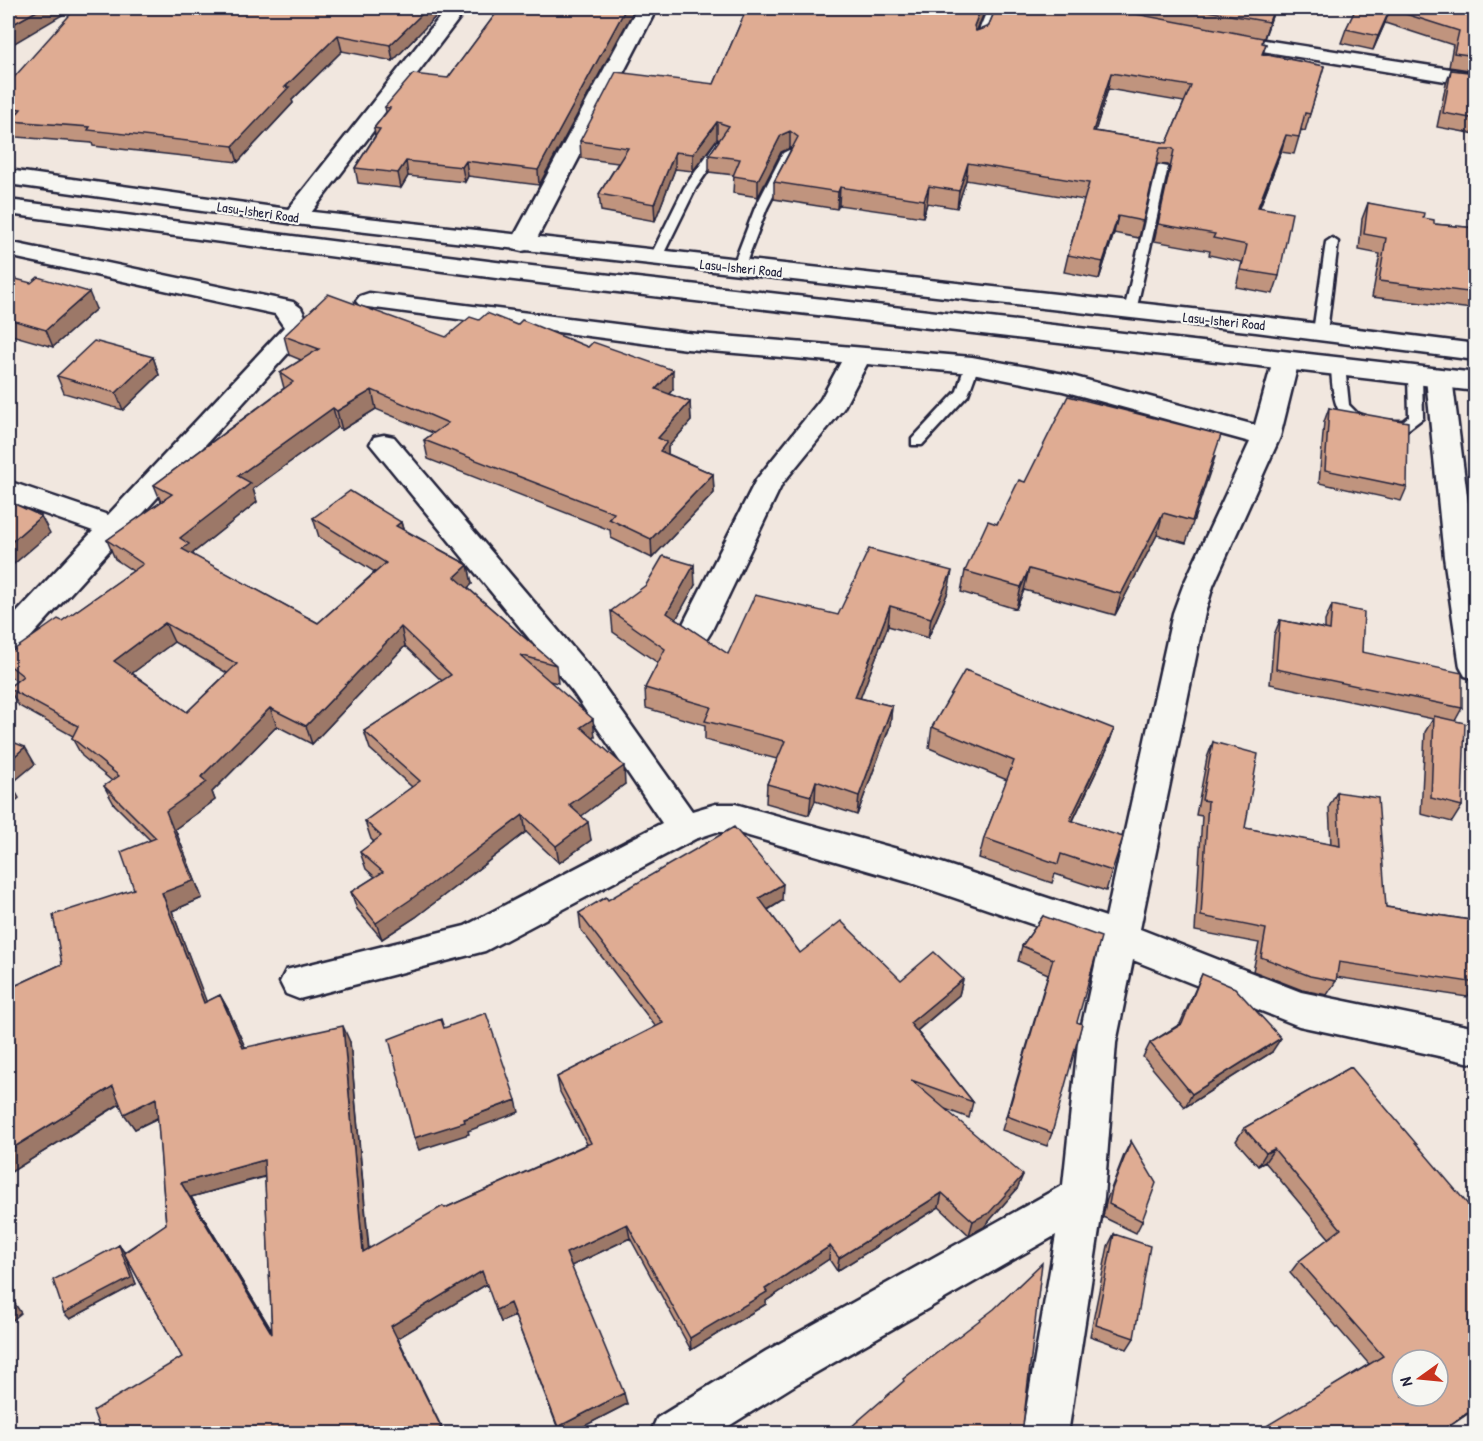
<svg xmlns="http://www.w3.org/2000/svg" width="1483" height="1441" viewBox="0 0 1483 1441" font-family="'Patrick Hand',sans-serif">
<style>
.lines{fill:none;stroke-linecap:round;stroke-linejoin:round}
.service-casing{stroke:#22223b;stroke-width:5}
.minor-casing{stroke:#22223b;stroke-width:5}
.primary-casing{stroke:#22223b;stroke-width:5}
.service{fill:#f6f6f2;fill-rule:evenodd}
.minor{fill:#f6f6f2;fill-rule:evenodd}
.primary{fill:#f6f6f2;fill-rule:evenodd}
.wall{fill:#c0947e;stroke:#22223b;stroke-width:1.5;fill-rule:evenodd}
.shaded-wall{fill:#9c7867;stroke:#22223b;stroke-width:1.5}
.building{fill:#dfac93;stroke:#22223b;stroke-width:1.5;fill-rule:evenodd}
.labels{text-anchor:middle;stroke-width:4.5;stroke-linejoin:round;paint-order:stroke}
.far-street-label{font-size:14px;fill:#22223b;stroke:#f6f6f2}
</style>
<rect width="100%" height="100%" fill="#f1e7df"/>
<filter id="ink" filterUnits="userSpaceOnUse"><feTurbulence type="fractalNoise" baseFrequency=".0167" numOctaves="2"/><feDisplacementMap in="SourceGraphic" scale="12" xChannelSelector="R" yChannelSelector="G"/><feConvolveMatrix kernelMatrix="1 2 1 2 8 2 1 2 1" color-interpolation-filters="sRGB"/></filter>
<g filter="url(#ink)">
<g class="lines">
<g class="service-casing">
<path id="service" d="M988 8H998L984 43 975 45 974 43Z
M717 141 727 143 696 188 661 259 659 262H651L649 259 684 188Z
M789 150 795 153 767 208 744 268 738 272 734 271 732 268 755 208 783 153Z
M1158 165 1168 167 1136 311 1130 315 1124 311Z
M1332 238 1338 242 1327 332 1320 336 1313 332 1326 242Z
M972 361 979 365 968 395 922 445H912V439L957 391 965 365Z
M1338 362 1345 366 1349 405 1357 413 1366 416V422C1333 431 1332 386 1331 366Z
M1415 371 1422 375 1423 418 1406 431 1381 427V421H1403L1409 416 1408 375Z"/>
</g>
<g class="minor-casing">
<path id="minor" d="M447 8H467L304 222 295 224 286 222 283 217 286 212Z
M637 8H657L534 244 531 249 522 251 513 249 510 244Z
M1220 33 1476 73V86L1213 43 1209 39 1213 35Z
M8 242 293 302 301 308 311 328 19 650 8 654V622L93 531 8 501V481L108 515 284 327 275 314 8 256Z
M369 293 687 333 972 357 1064 374 1255 425 1273 360 1277 354 1286 352 1295 354 1299 360 1280 437 1213 586 1205 613 1140 929 1301 992 1476 1028V1064L1299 1026 1133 960 1116 1043 1104 1197 1068 1434H1022L1056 1235 798 1383 716 1434H650L657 1418 766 1351 1063 1185 1078 1043 1099 947 908 882 735 832H716L695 839 485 951 299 999 286 994 280 982 286 970 465 926 662 823 573 692 370 444 374 437 384 435 394 437 595 674 692 811 716 804H735L908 852 1106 917 1173 613 1183 586 1250 442 1063 391 972 373 867 364 843 409 782 484 711 632 706 640 695 644 684 640 679 632 756 480 821 399 841 362 687 349 360 306 356 301 360 296Z
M1439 369 1449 372 1452 378 1476 566V679L1465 676 1460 667 1444 557 1426 378 1429 372Z"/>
</g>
<g class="primary-casing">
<path id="primary" d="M8 170 295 210 1256 316 1476 344V360L1256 332 295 224 8 184Z
M8 200 496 262 1476 373V391L496 278 8 214Z"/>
</g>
<use href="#service" class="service"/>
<use href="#minor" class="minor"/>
<use href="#primary" class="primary"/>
</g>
<path class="wall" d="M428 8H445L443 10 441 9V11L393 61 342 51 292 100 293 103 238 162 93 146 92 143 17 137 11 123H8V84Z
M500 8H635L539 185 468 176 465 182 408 176 401 188 358 183 355 168 375 136 374 128 386 112 385 107 448 78Z
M747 8H986L977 30 988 27 996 8H1275L1262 43 1266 44 1263 54 1324 66 1305 131 1301 130 1294 154 1281 152 1260 207 1279 276 1273 294 1236 287 1242 262 1209 255 1210 251 1154 241 1170 167 1168 165 1156 164 1139 238 1114 233 1099 279 1064 272 1068 255 1084 200 966 180 957 208 927 203 923 217 839 205 837 209 774 199V182L791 149 790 148 781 152 758 197 733 193 734 175 709 172V155L720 140 717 139 693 171 675 169 655 221 601 211 599 194 618 163 581 158 580 141 714 84ZM1108 89 1184 102 1167 143 1095 131Z
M1353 8H1476V71L1449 67 1453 45 1385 23 1373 50 1341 43 1346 29 1355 11H1352Z
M1451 70 1476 73V134L1437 127 1446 84Z
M1476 159V169L1472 168Z
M1368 203 1423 218 1434 224 1476 228V301L1472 309 1372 297 1380 254 1359 250 1362 219Z
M8 277 96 309 53 347 8 334Z
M284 336 446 337 673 389 669 394 690 402 691 421 668 447V454L713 474 714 493 652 558 611 538 610 530 428 459 424 440 433 433 376 409 342 430 338 427 253 489 257 502 193 553 194 556 318 623 375 572 319 537 313 518 401 522 403 529 468 565 472 584 468 588 556 665 558 683 549 681 595 737 593 739 625 784 581 816 591 840 559 863 526 832 416 917 382 939 357 909 351 892 375 877 366 869 360 852 374 842 371 839 365 821 412 787 370 749 364 731 442 681 405 646 312 744 277 726 212 792 215 800 175 829 202 898 172 911 206 1002 220 995 229 1011 245 1047 350 1042 369 1249 445 1208 587 1144 560 1092 557 1077 656 1027 581 930 579 913 608 900 782 901 768 910 800 953 901 980 963 979 959 995 917 1031 973 1102 969 1118 945 1109 1017 1189 984 1227 969 1235 939 1207 837 1271 829 1259 766 1301V1304L691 1350 630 1238 571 1266 627 1404 569 1434H560L515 1316 501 1322 487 1284 398 1338 182 1357 125 1255 136 1284 70 1319 119 1245 124 1252 166 1224 158 1118 135 1129 120 1104 8 1174V989L62 964 134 889 150 840 114 804 104 786 112 781 82 756 72 738 73 736 19 706 8 688 17 681 11 677 8 671V654L62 621 133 571 115 559 107 540 161 502 154 485 284 388 280 373 301 360 289 355ZM174 642 227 673 187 712 132 673ZM265 1177 272 1331 191 1197Z
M153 357 159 375 123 410 64 393 57 376Z
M1329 408 1407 487 1401 501 1319 483 1324 422Z
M1215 457 1186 543 1157 535 1115 615 1024 590 1016 609 961 592 965 571 1025 482Z
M695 585 676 619 728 654 838 615 948 592 928 638 888 626 860 698 892 706 890 726 857 815 815 801 809 815 766 803 767 784 777 759 705 740V725L646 708 645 688 658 663 613 632 611 611Z
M1332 605 1362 652 1462 708 1455 721 1462 806 1452 822 1421 814 1425 732 1433 719 1270 684 1274 635 1280 620 1325 629V621Z
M932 727 1114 729 1107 749 1073 821 1112 871 1106 891 1055 874 1052 883 979 858 984 838 1007 780 929 748Z
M1213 742 1245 828 1331 845 1329 807 1337 792 1386 907 1476 921V994L1470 993 1467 997 1336 977V981L1327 995 1302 990 1253 971 1259 943 1195 931 1202 816 1196 815 1207 758Z
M1043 916 1077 1022 1052 1133 1047 1146 1002 1130 1048 974 1018 961 1022 946Z
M1202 974 1272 1052 1185 1107 1143 1057 1150 1043 1180 1024Z
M1351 1067 1476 1408 1438 1434H1257L1369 1364 1290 1273 1299 1261 1329 1238 1265 1162 1258 1166 1236 1141 1244 1128Z
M1131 1141 1142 1221 1136 1233 1103 1217 1106 1202 1124 1155Z
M1114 1234 1134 1338 1127 1349 1090 1336 1108 1246Z"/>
<path class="shaded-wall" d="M42 8H74L8 47V27Z
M428 8H441V11L393 61 390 45Z
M626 8H635L539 185 538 170Z
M981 8H986L972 42 974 26Z
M1274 8H1275L1264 39 1269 22Z
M1390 9 1385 23 1373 50 1378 36Z
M338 35 342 51 292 100 293 103 238 162 233 146 285 87Z
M1111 73 1108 89 1090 148 1093 131Z
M717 122V139L693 171V154Z
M790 131V148L781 152 758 197V180L781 135Z
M1286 135 1281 152 1253 224 1258 207Z
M675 152V169L655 221 654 204Z
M406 161 408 176 401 188 398 173Z
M466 161 468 176 465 182 462 167Z
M968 163 966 180 957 208 959 191Z
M929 186 927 203 923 217 924 200Z
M840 187 839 205 837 209 838 192Z
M1118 216 1114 233 1099 279 1103 262Z
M89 292 96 309 53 347 46 330Z
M153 357 159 375 123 410 116 393Z
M673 370V389L657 408 656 389Z
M372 390 376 409 342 430 337 411Z
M690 402 691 421 668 447V461L661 470 658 438Z
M333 408 338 427 253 489 257 502 193 553 197 563 182 549 180 538 238 476Z
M713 474 714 493 652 558 651 539Z
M1163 513 1157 535 1115 615 1121 594Z
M41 516 50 533 8 569V545Z
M401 522 406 541 396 526Z
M468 565 472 584 459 596 455 577Z
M694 565 695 585 668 634 667 613Z
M1029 569 1024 590 1016 609 1021 587Z
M952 571 948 592 928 638 931 618Z
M890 606 888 626 853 717 855 697Z
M165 623 174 642 123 680 114 661Z
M401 627 405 646 312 744 306 726Z
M892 706 890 726 857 815 859 796Z
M270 708 277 726 212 792 215 800 175 829 202 898 172 911 213 1019 204 1003 162 893 166 811Z
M593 719 595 737 583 746 581 727Z
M1114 729 1107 749 1064 839 1070 820Z
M25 747 35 764 11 784 19 798 8 808V762Z
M624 766 625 784 572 823 569 805Z
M816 781 815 801 809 815 811 796Z
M523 815 526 832 416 917 382 939 376 923Z
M588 822 591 840 559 863 556 846Z
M783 884 782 901 759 915V898Z
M963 979 959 995 907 1039 910 1023Z
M220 995 229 1011 252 1063 243 1048Z
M343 1026 350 1042 370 1265 363 1252Z
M1281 1038 1272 1052 1185 1107 1192 1094Z
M113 1086 124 1101 8 1174V1151Z
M156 1098 167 1113 135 1129 124 1114Z
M516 1100 519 1112 468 1131 469 1134 419 1150 414 1138Z
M1274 1149 1265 1162 1258 1166 1266 1153Z
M264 1160 273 1174 191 1197 281 1346 272 1334 181 1183Z
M1023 1175 1017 1189 984 1227 969 1235 973 1221Z
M942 1193 939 1207 837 1271 839 1258Z
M627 1224 630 1238 569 1267 566 1253Z
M119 1245 124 1252 136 1284 70 1319 64 1313Z
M830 1246 829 1259 766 1301V1304L691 1350 690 1338 765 1289Z
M482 1271 487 1284 398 1338 445 1434H432L391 1326Z
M8 1293 21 1313 8 1324Z
M510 1303 515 1316 501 1322 496 1310Z
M624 1393 627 1404 569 1434H560L558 1427Z
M1476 1407V1408L1438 1434H1436Z"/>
<path class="building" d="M8 8H42L8 27Z
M76 8H428L390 45 338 35 285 87H289L233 146 88 130 90 127 11 121 21 109 8 107V84Z
M500 8H626L538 170 466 161 462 167 406 161 398 173 355 168 380 129 374 128 390 108 385 107 413 74 448 78Z
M747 8H981L974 26 976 31 988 27 996 8H1104L1263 38 1262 43 1266 44 1262 54 1324 66 1310 114 1305 113 1299 137 1286 135 1258 207 1292 213 1279 276 1241 270 1247 245 1213 238 1215 234 1158 224 1174 150 1172 148H1160L1143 221 1118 216 1103 262 1068 255 1089 183 968 163 959 191 929 186 924 200 840 187 838 192 774 182 798 137 790 131 781 135 758 180 733 176 740 159 709 155 729 126 717 122 693 154 675 152 654 204 599 194 628 148 580 141 616 72 714 84ZM1111 73 1191 86 1167 143 1093 131Z
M1190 8H1274L1269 22Z
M1356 8H1476V56L1454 53 1459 31 1390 9 1378 36 1346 29Z
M1451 70 1476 73V119L1443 113Z
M1368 203 1424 213 1423 218 1434 220V224L1476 228V293L1379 281 1386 238 1364 234Z
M8 277 31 283 38 277 89 292 46 330 8 319Z
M328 294 446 337 470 317 479 320 487 313 517 325 522 320 588 347 593 342 673 370 656 389 690 402 658 438 667 442 660 451 713 474 651 539 609 519 614 513 424 440 448 423 372 390 337 411 333 408 238 476 251 483 180 538 189 544 182 549 318 623 386 563 313 518 350 491 401 522 396 526 468 565 455 577 556 665 520 655 593 719 581 727 624 766 569 805 588 822 556 846 523 815 410 900 376 923 351 892 383 872 360 852 381 836 365 821 420 781 364 731 451 675 401 627 306 726 270 708 201 777 207 782 166 811 193 881 162 893 204 1003 220 995 243 1048 343 1026 363 1252 443 1206 445 1208 591 1143 557 1077 663 1023 579 913 606 897 608 900 734 827 783 884 759 898 800 953 841 921 901 980 934 952 963 979 910 1023 973 1102 911 1080 1023 1175 989 1213 973 1221 942 1193 839 1258 830 1246 765 1289 767 1292 690 1338 627 1224 566 1253 624 1393 558 1427 510 1303 496 1310 482 1271 391 1326 441 1427 432 1434H102L93 1411 182 1357 124 1253 166 1224 156 1098 124 1114 113 1086 8 1151V989L62 964 53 915 134 889 121 852 156 838 104 786 119 776 72 738 78 726 8 688 23 676 8 664V654L58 619 62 621 143 564 107 540 172 494 154 485 293 382 280 373 319 349 284 336ZM165 623 237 664 187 712 114 661ZM264 1160 272 1334 181 1183Z
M94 341 153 357 116 393 57 376Z
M1068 396 1221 435 1192 521 1163 513 1121 594 1029 569 1021 587 965 571 988 521 997 524 1019 480 1025 482Z
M1329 408 1408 422 1407 487 1325 470Z
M8 501 41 516 8 545Z
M869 549 952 571 931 618 890 606 855 697 892 706 859 796 816 781 811 796 767 784 785 741 705 721 711 707 645 688 665 649 611 611 646 585 663 556 694 565 667 613 728 654 755 595 838 615Z
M1332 605 1364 612 1362 652 1462 673V708L1276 669 1280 620 1330 630Z
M965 670 1114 729 1070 820 1123 837 1112 871 1061 854 1058 864 984 838 1014 761 932 727Z
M1434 716 1465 723 1462 806 1431 798Z
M8 740 25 747 8 762Z
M1213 742 1258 754 1245 828 1340 846 1337 792 1378 798 1386 907 1476 921V983L1339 962 1336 981 1310 976 1261 957 1266 929 1201 916 1208 801 1202 800Z
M1043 916 1101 937 1077 1022 1082 1024 1052 1133 1007 1116 1053 959 1022 946Z
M1202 974 1235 988 1281 1038 1192 1094 1150 1043 1182 1024Z
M486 1013 516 1100 464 1119 465 1122 414 1138 389 1039 441 1019 444 1028Z
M1351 1067 1476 1214V1407L1436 1434H1257L1268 1425 1383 1356 1299 1261 1341 1229 1274 1149 1266 1153 1244 1128ZM1402 1360H1438V1396H1402Z
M1131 1141 1156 1183 1142 1221 1109 1204 1112 1189Z
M1114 1234 1150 1246 1134 1338 1096 1325Z
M119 1245 131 1278 64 1313 53 1280Z
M1042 1263 1022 1434H843L904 1381 903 1379 994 1309Z"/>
</g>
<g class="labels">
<g class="far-street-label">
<text transform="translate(258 212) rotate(8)" y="5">Lasu-Isheri Road</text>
<text transform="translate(741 268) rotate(6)" y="5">Lasu-Isheri Road</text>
<text transform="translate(1224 321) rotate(6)" y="5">Lasu-Isheri Road</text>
</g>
</g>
<rect width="1483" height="1441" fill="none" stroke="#f6f6f2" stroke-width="30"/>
<rect x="15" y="15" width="1453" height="1411" fill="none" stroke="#22223b" stroke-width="2" filter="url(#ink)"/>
<g transform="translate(1420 1378) rotate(255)"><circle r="28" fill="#f6f6f2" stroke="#a1a1a9" stroke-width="1.5"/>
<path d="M0-4.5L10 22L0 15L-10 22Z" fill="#c8321e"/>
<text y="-9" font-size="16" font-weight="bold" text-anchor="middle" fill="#22223b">N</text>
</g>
</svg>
